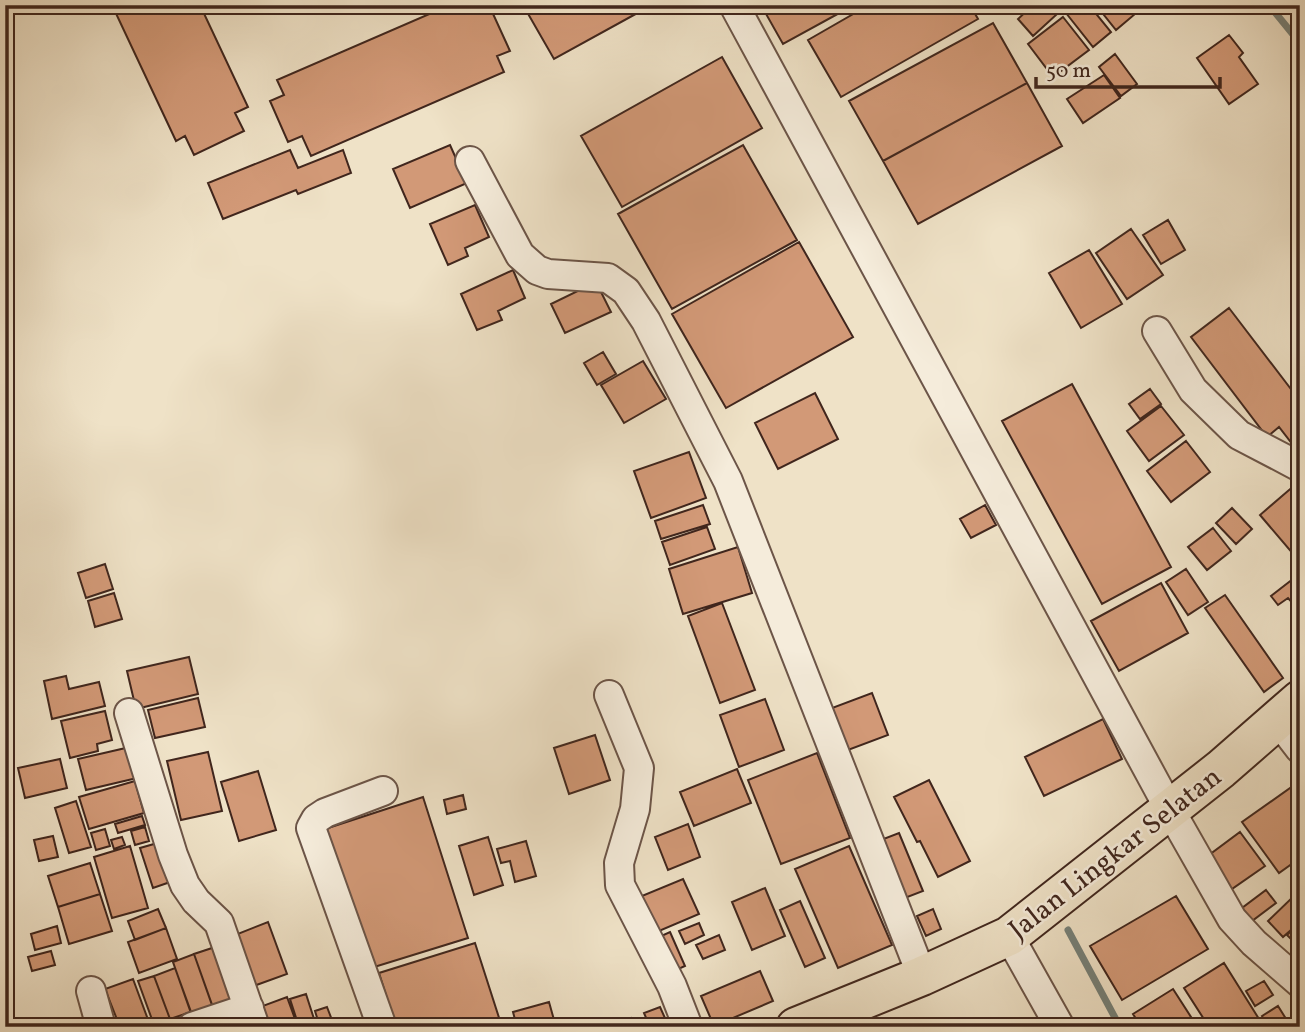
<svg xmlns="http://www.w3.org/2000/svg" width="1305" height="1032" viewBox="0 0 1305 1032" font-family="Vollkorn,serif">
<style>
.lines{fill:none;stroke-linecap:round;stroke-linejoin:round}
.stream{stroke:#768179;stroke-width:7}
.building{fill:#d29977;stroke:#40261d;stroke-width:2}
.minor-casing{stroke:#6c5548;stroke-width:32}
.highway-casing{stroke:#40261d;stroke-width:42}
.minor{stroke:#f5ecdb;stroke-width:28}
.highway{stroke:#efe2c7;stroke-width:38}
.labels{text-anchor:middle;stroke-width:5;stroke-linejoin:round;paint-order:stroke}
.street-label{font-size:28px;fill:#40261d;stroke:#f5ecdb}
</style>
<rect width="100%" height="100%" fill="#efe2c7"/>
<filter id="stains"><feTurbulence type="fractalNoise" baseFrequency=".00286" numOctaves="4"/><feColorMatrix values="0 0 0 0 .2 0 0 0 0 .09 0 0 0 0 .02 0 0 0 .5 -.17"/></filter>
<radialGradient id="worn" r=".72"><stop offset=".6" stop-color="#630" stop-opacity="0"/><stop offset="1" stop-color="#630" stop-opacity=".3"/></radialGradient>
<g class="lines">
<path class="stream" d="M1269 5 1300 43
M1068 930 1120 1027"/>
</g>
<path class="building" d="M112 5H200L248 107 235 113 244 131 194 155 185 136 176 141Z
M450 5H489L510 51 497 56 504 72 311 156 302 136 288 142 270 101 284 95 277 80Z
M523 5H652L554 59Z
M761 5H854L783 44Z
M869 5H970L978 19 841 97 808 40Z
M1033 5H1047L1056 15 1033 36 1018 19Z
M1076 5H1089L1111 32 1093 47 1066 13Z
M1096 5H1127L1135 14 1116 30Z
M1063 17 1089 50 1053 77 1028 44Z
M993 23 1027 83 883 161 849 101Z
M1229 35 1243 53 1239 57 1258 84 1229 104 1197 58Z
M1115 54 1137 84 1121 96 1099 67Z
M722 57 762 128 622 207 581 136Z
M1104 75 1120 98 1083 123 1067 99Z
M1027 83 1062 146 918 224 883 161Z
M450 145 467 183 410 208 393 169Z
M743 145 797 240 672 309 618 214Z
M290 150 298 168 343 150 351 173 298 194 296 190 223 219 208 183Z
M475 205 489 237 465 248 468 256 448 265 430 224Z
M1168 220 1185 250 1161 264 1143 235Z
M1131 229 1163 275 1127 299 1096 253Z
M799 242 853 337 726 408 672 314Z
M1089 250 1122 304 1081 328 1049 273Z
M513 270 525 298 498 311 502 320 477 330 461 294Z
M596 282 611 312 565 333 551 304Z
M1229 308 1300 401V454L1279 427 1267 437 1191 337Z
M603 352 616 374 597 385 584 363Z
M643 361 666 399 624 423 601 385Z
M1072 384 1171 567 1102 604 1002 421Z
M1150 389 1161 404 1140 419 1129 404Z
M815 393 838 439 778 469 755 423Z
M1161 406 1184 435 1149 461 1127 431Z
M1186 441 1210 472 1171 502 1147 471Z
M689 452 706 498 651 518 634 471Z
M1296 484 1300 488V562L1260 515Z
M703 505 710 524 661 539 655 521Z
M985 505 996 525 971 538 960 519Z
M1232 508 1252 529 1236 544 1216 523Z
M707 527 715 549 670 565 662 542Z
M1213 528 1231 551 1207 570 1188 547Z
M738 547 752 593 683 614 669 569Z
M105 564 113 589 86 598 78 573Z
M1186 569 1208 602 1188 615 1166 582Z
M1298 575 1300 577V604L1296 607 1288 598 1278 605 1271 596Z
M1161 583 1188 633 1119 671 1091 621Z
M114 593 122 619 95 627 88 601Z
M1225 595 1283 678 1264 692 1205 608Z
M722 603 755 690 720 703 688 616Z
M189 657 198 694 136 709 127 671Z
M66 676 69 689 99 682 105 706 52 719 44 681Z
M872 693 888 735 848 750 832 708Z
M198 698 205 727 155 738 148 710Z
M765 699 784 750 739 767 720 715Z
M105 711 112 740 97 744 98 751 70 758 61 721Z
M1103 719 1122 759 1044 796 1025 757Z
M595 735 610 780 569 794 554 748Z
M130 747 137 778 86 790 78 759Z
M208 752 222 811 181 820 167 761Z
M817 753 850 838 781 864 748 780Z
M60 759 67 788 25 798 18 768Z
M737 769 751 803 694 826 680 792Z
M258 771 276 830 239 841 221 782Z
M929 780 970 861 938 877 920 841 917 842 894 797Z
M135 781 144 813 89 829 79 797Z
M1300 781V858L1279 873 1242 822Z
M463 795 466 809 447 814 444 800Z
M423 797 468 938 371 968 325 829Z
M76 801 91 847 69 853 55 808Z
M142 816 145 825 118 833 115 824Z
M688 824 700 857 668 870 655 837Z
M145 827 149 841 135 845 131 831Z
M105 829 110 846 96 850 91 833Z
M1240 832 1265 866 1229 891 1205 858Z
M899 833 923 891 897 901 873 843Z
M53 836 58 857 39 861 34 840Z
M122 837 125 845 114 849 111 840Z
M488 837 503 885 474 895 459 846Z
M526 841 536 876 515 882 510 861 501 863 497 849Z
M161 842 173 881 153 888 140 848Z
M130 846 148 908 112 918 94 857Z
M849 846 892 945 838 968 795 869Z
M90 863 100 894 58 907 48 876Z
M683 879 699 914 652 934 637 898Z
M765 888 785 936 752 950 732 902Z
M1266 890 1276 903 1252 921 1242 908Z
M1297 893 1300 895V922L1283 937 1268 921Z
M100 894 112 931 69 944 58 907Z
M1176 896 1208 949 1122 1000 1090 946Z
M800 901 825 958 805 967 780 910Z
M158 909 166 928 135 940 128 921Z
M933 909 941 929 926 936 917 916Z
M268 922 287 974 248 988 230 937Z
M1300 922V948L1287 935Z
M699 923 704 935 685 944 679 931Z
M57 926 61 943 35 950 31 934Z
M166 928 177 959 139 973 128 942Z
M670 932 685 966 674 971 659 937Z
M719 935 725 950 703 959 696 945Z
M475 943 502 1027H396L379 973Z
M218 946 239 1004 215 1013 194 954Z
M51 951 55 965 32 971 28 957Z
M194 954 213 1008 192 1016 173 962Z
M1224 963 1264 1027H1209L1184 988Z
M175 968 191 1012 170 1019 154 976Z
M760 971 773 1001 714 1026 701 996Z
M154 976 170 1019 154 1025 138 981Z
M133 979 150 1025 120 1027 105 989Z
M1264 981 1273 995 1255 1006 1246 991Z
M1173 989 1191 1017 1175 1027H1141L1133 1014Z
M306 994 315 1022 299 1027 290 999Z
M287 997 298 1027H257L252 1010Z
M549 1002 556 1027H517L513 1012Z
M1278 1006 1288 1022 1280 1027H1268L1262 1016Z
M327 1007 332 1020 319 1024 315 1011Z
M660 1007 669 1027H650L644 1013Z
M631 1018 635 1027 611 1026Z"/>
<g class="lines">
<g class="minor-casing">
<path id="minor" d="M734 5 1170 810 1232 919 1254 943 1300 983
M470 161 520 255 537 270 548 274 608 278 626 291 646 321 728 481 922 976
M1157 331 1193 390 1239 435 1300 467
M609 695 639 768 635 809 619 863 620 885 672 986 688 1027
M129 713 173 855 185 885 196 901 219 923 255 1027
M1277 719 1300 749
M1009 936 1060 1027
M91 991 101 1027
M192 1027 249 1008
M382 1027 311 828 316 819 325 813 383 791"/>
</g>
<g class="highway-casing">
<path id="highway" d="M796 1027 922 976 1009 936 1221 769 1300 700"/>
</g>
<use href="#minor" class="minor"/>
<use href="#highway" class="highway"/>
</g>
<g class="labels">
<g class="street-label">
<text transform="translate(1114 852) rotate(-38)" y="10">Jalan Lingkar Selatan</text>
</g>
</g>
<rect width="1305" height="1032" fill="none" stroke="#efe2c7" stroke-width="28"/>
<rect x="7" y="7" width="1291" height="1018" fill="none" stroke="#40261d" stroke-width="3.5"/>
<rect x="14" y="14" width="1277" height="1004" fill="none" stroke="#40261d" stroke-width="2"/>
<path d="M1036 77v10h184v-10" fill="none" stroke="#40261d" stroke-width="3.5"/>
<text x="1046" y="77" font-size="21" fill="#40261d" stroke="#f5ecdb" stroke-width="5" paint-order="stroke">50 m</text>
<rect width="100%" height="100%" filter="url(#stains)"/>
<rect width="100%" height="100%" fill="url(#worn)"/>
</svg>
